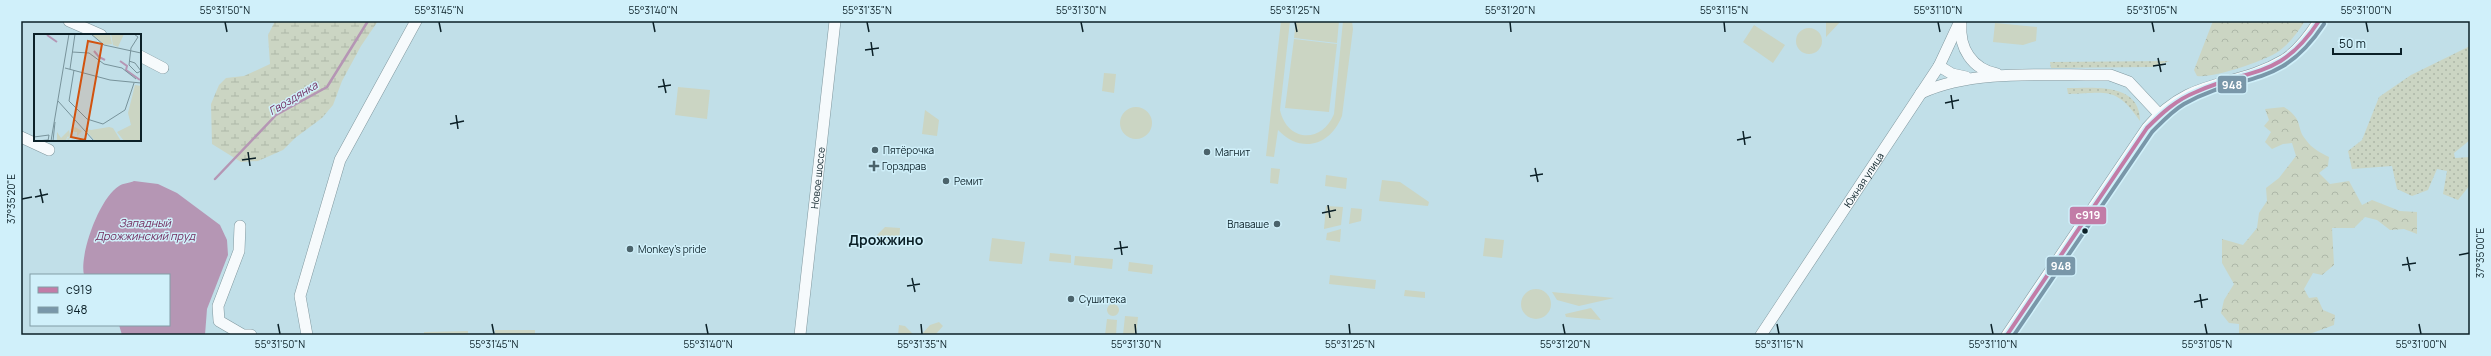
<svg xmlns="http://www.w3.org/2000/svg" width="2491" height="356" viewBox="0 0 2491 356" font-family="Manrope,sans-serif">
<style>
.grass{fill:url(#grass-dots)}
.forest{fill:url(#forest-crowns)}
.wetland{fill:url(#wetland-marsh)}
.green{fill:#cbd5c3}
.water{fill:#b596b4}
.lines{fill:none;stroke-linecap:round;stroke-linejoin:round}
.stream{stroke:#b596b4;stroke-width:2.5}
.minor-casing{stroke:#80989f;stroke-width:12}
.minor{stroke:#f6fafc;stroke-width:11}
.bus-1-casing{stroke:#d0f0fa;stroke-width:7}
.bus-2-casing{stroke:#d0f0fa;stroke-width:7}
.bus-1{stroke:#c27ca7;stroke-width:4}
.bus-2{stroke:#7997a9;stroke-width:4}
.ticks{fill:none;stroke:#0b2027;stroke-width:1.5}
.poi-dot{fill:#4b636b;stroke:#d0f0fa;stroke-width:1.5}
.bus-dot{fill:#0b2027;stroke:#d0f0fa;stroke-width:1.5}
.labels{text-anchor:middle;stroke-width:3;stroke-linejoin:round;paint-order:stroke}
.poi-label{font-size:10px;fill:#0b2027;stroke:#d0f0fa;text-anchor:start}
.street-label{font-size:10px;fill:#0b2027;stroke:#d0f0fa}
.water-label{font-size:11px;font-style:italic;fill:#722b5e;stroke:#d0f0fa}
.district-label{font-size:14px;font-weight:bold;fill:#0b2027;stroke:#d0f0fa}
.inset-river{fill:none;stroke:#b596b4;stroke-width:2}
.inset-road{fill:none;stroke:#78939b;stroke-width:1}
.view{fill:#d2530f;fill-opacity:0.15;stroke:#d2530f;stroke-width:2}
.inset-edge{fill:none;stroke:#0b2027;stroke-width:2}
.line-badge{stroke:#d0f0fa;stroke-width:1.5}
.badge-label{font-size:11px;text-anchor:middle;font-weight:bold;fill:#fff}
.neatline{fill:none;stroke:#0b2027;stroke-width:1.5}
.ticks-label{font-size:10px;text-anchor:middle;fill:#0b2027}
</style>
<defs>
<pattern id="grass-dots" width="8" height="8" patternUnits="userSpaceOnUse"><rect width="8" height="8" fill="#cbd5c3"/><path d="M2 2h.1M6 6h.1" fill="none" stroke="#adb7a8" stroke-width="1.8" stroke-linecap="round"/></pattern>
<pattern id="forest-crowns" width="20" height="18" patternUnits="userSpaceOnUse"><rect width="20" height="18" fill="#cbd5c3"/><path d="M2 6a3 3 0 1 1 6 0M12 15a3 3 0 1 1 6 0" fill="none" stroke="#adb7a8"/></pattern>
<pattern id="wetland-marsh" width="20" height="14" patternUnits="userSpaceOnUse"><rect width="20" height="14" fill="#cbd5c3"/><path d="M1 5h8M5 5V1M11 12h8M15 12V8" fill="none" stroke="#adb7a8"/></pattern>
</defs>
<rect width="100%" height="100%" fill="#c1dfe8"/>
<path class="grass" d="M2470 46V140L2454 153 2455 158 2470 157V185L2458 200 2443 194 2447 171 2437 169 2428 190 2412 196 2397 189 2392 166 2352 169 2348 151 2362 140 2379 97 2411 75Z
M2170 61 2152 67 2051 68 2050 62Z
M2067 88C2094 88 2140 82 2140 121 2116 86 2107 93 2068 94Z"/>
<path class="forest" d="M2213 21H2305C2298 32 2288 46 2276 53 2260 62 2215 78 2197 76L2194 70Z
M2284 107C2305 121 2295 127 2306 140 2311 148 2321 153 2329 157L2328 166 2319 173 2330 184 2349 181 2362 205 2372 200 2400 211 2417 212V234L2404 229 2390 230 2377 220 2365 217 2354 228H2332L2334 265 2322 275 2313 273 2304 289 2309 298 2317 297 2323 310 2335 315 2334 325 2307 335H2239V324L2229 323 2221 313 2224 300 2234 284 2222 263V239L2243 245 2257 228 2259 213 2267 201 2266 188 2279 178 2296 156 2292 143 2283 144 2272 149 2265 142 2271 132 2264 126 2269 120 2265 109Z"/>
<path class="wetland" d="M275 21H378L361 46 342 81 333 105 322 118 295 138 283 150 258 161 241 162 212 144 211 104 219 85 226 78 244 76 270 64 268 35Z"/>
<path class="green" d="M1281 21H1290L1280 110C1287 142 1322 144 1334 114L1343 21H1352L1353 29 1342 116C1330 146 1301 154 1278 130L1274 157 1266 156Z
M1296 21H1339L1337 43 1294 38Z
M1826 21H1841L1826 37Z
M1995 23 2037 27 2036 41 2023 45 1993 42Z
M1754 25 1785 45 1773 63 1743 42Z
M1796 41a13 13 0 1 1 26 0a13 13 0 1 1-26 0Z
M1294 39 1337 44 1329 112 1285 108Z
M1104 73 1116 74 1114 93 1102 91Z
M678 87 710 90 707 119 675 115Z
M1120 123a16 16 0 1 1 32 0a16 16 0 1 1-32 0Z
M925 110 939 120 937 136 922 134Z
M1271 168 1280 169 1278 184 1270 183Z
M1326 175 1347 178 1346 189 1325 186Z
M1382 180 1400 182 1429 202 1428 206 1379 201Z
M1326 206 1343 207 1341 225 1324 229Z
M1351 208 1362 209 1361 221 1349 224Z
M885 227 900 228 899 243 872 240Z
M1341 229 1340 242 1326 240 1327 233Z
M992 238 1025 242 1022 264 989 261Z
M1485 238 1504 240 1502 258 1483 256Z
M1050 253 1071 255V263L1049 261Z
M1075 256 1113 259 1112 269 1074 265Z
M1129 262 1153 265 1152 274 1128 271Z
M1330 275 1376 280 1375 289 1329 284Z
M1521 304a15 15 0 1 1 30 0a15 15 0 1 1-30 0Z
M1405 290 1425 292V298L1404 296Z
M1552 292 1614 298 1579 306 1557 300Z
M1107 310a6 6 0 1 1 12 0a6 6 0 1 1-12 0Z
M1591 308 1601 320 1566 317 1565 314Z
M1125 316 1138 317 1136 335H1123Z
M1107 319 1117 320 1116 335H1105Z
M939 322 943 326 935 335 922 334 930 325Z
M899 325 905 326 914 335H898Z
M495 330H535V335H495Z
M468 331V335H424V332Z"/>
<path class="water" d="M134 181 158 184 177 193 220 225 227 240 228 255 207 309 205 335H122L119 325H169V275H84C79 254 100 197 119 186 123 183 130 183 134 181Z"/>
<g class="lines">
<path class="stream" d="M215 179 276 115 327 87 368 21"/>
<g class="minor-casing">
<g id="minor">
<path d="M69 21 101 35"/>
<path d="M1961 24C1959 48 1972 69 1997 74"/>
<path d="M140 56 163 68"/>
<path d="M1939 66 1952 74 1966 77"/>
<path d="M1921 93C1975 68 2050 76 2110 75L2129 82 2159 114"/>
<path d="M21 137 49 150"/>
<path d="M240 226 239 251 218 306 219 321 243 335H251"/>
<path d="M307 335 300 296 340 160 416 21"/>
<path id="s1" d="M800 335 835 21"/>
<path id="s2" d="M1761 335 1939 66 1960 21"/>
<path d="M2007 335 2147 128C2192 75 2233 90 2284 60 2298 51 2310 35 2319 21"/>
</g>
</g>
<use href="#minor" class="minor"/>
<g class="bus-1-casing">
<path id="bus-1" d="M2007 335 2147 128C2162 113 2176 100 2196 92 2251 67 2280 80 2319 21"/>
</g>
<g class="bus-2-casing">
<path id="bus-2" d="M2014 335 2152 132C2162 122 2172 111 2184 104 2242 71 2280 91 2324 24"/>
</g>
<use href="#bus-1" class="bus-1"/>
<use href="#bus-2" class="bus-2"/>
</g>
<path class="ticks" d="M225 22 227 32M439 22 441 32M653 22 655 32M867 22 869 32M1081 22 1083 32M1295 22 1297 32M1510 22 1511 32M1724 22 1725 32M1938 22 1940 32M2152 22 2154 32M2366 22 2368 32M871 42 873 56M865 50 879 48M2158 58 2161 72M2153 66 2166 64M663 79 666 93M658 87 671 85M1951 95 1953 109M1945 103 1959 100M456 115 458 129M450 124 464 121M1743 131 1745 145M1737 140 1751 137M248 152 250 166M242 160 256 158M1535 168 1538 182M1530 176 1543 174M40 189 43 203M35 197 48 194M22 199 32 197M1328 205 1330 218M1322 213 1336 210M1120 241 1122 255M1114 249 1128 247M2459 255 2469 253M2407 257 2410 271M2402 265 2416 263M912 278 915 292M907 286 920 284M2200 294 2202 308M2194 302 2208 299M278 324 280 334M492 324 494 334M706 324 708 334M921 324 922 334M1135 324 1136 334M1349 324 1350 334M1563 324 1565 334M1777 324 1779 334M1991 324 1993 334M2205 324 2207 334M2419 324 2421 334"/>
<g class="poi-dot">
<circle cx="875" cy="150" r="4"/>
<circle cx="1207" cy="152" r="4"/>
<path d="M872 160h4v4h4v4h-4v4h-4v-4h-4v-4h4z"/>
<circle cx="946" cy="181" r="4"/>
<circle cx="1277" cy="224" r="4"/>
<circle cx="630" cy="249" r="4"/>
<circle cx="1071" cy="299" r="4"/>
</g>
<circle class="bus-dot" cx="2085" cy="231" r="3.5"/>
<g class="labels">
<g class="poi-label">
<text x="883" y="154">Пятёрочка</text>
<text x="1215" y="156">Магнит</text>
<text x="882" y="170">Горздрав</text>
<text x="954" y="185">Ремит</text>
<text x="1269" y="228" text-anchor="end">Влаваше</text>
<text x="638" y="253">Monkey’s pride</text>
<text x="1079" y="303">Сушитека</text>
</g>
<g class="street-label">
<text dy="4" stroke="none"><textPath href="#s1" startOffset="158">Новое шоссе</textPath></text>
<text dy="4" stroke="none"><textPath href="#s2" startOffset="186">Южная улица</textPath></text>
</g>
<g class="water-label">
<text transform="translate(293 98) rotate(-31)" y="4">Гвоздянка</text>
<text x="145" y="227">Западный<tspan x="145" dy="13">Дрожжинский пруд</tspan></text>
</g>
<g class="district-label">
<text x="886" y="245">Дрожжино</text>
</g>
</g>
<g transform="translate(34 34)">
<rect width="107" height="107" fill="#c1dfe8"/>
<path d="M57 0H76L78 10 71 11ZM101 51 107 52V107H90L83 98 97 91 94 79ZM41 93 48 97 43 102V98H39L35 106 32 105 35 104 34 102 31 107H23V98L27 104 35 96 36 101 39 96H36ZM75 93 79 94 87 107H61L50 94 57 96Z" fill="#cbd5c3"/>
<path d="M77 0H90L84 13 79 11Z" fill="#cbd5c3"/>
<path class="inset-river" d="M13 1 23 8M60 17 65 23 71 26M86 27 93 32 92 36 106 46"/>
<path class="inset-road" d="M57 0 70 11 107 19M100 0 104 3 97 14 95 31 103 39 107 37M38 18 55 19 70 30 88 34 102 45M95 27 101 29 107 37M31 34 76 46 107 49M36 35 41 0M40 36 35 67 53 85 69 90 91 76 100 49M24 67 60 107M0 103 15 101 14 107M2 107 14 106M17 107 35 0M19 107 21 88"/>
<path class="view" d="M54 7 68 10 51 106 37 103Z"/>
<rect width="107" height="107" class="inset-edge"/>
</g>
<g class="line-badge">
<rect x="2217" y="75" width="30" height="19" rx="4" fill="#7997a9"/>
<rect x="2069" y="206" width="38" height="19" rx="4" fill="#c27ca7"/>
<rect x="2046" y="256" width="30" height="20" rx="4" fill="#7997a9"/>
</g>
<g class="badge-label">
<text x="2232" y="89">948</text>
<text x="2088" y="219">с919</text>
<text x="2061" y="270">948</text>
</g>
<rect width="2491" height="356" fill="none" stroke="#d0f0fa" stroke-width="44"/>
<rect x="30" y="274" width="140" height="52" fill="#d0f0fa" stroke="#819da6"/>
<rect x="38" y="287" width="20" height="6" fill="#c27ca7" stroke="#819da6"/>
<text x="66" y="294" font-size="12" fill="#0b2027">с919</text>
<rect x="38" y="307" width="20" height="6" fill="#7997a9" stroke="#819da6"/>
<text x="66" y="314" font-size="12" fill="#0b2027">948</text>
<path d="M2333 48v6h68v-6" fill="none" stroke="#0b2027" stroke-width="2"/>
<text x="2339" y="48" font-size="12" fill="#0b2027" stroke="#d0f0fa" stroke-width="3" paint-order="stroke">50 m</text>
<rect x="22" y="22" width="2447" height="312" class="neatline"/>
<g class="ticks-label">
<text x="225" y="14">55°31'50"N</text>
<text x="439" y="14">55°31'45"N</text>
<text x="653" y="14">55°31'40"N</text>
<text x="867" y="14">55°31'35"N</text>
<text x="1081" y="14">55°31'30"N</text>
<text x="1295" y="14">55°31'25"N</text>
<text x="1510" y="14">55°31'20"N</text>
<text x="1724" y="14">55°31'15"N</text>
<text x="1938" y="14">55°31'10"N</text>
<text x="2152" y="14">55°31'05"N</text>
<text x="2366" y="14">55°31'00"N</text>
<text transform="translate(11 199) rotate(-90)" y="4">37°35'20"E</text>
<text transform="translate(2480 253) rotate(-90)" y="4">37°35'00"E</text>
<text x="280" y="348">55°31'50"N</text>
<text x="494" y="348">55°31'45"N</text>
<text x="708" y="348">55°31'40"N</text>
<text x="922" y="348">55°31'35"N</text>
<text x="1136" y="348">55°31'30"N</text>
<text x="1350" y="348">55°31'25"N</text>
<text x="1565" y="348">55°31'20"N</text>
<text x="1779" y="348">55°31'15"N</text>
<text x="1993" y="348">55°31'10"N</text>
<text x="2207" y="348">55°31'05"N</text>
<text x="2421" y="348">55°31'00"N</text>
</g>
</svg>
